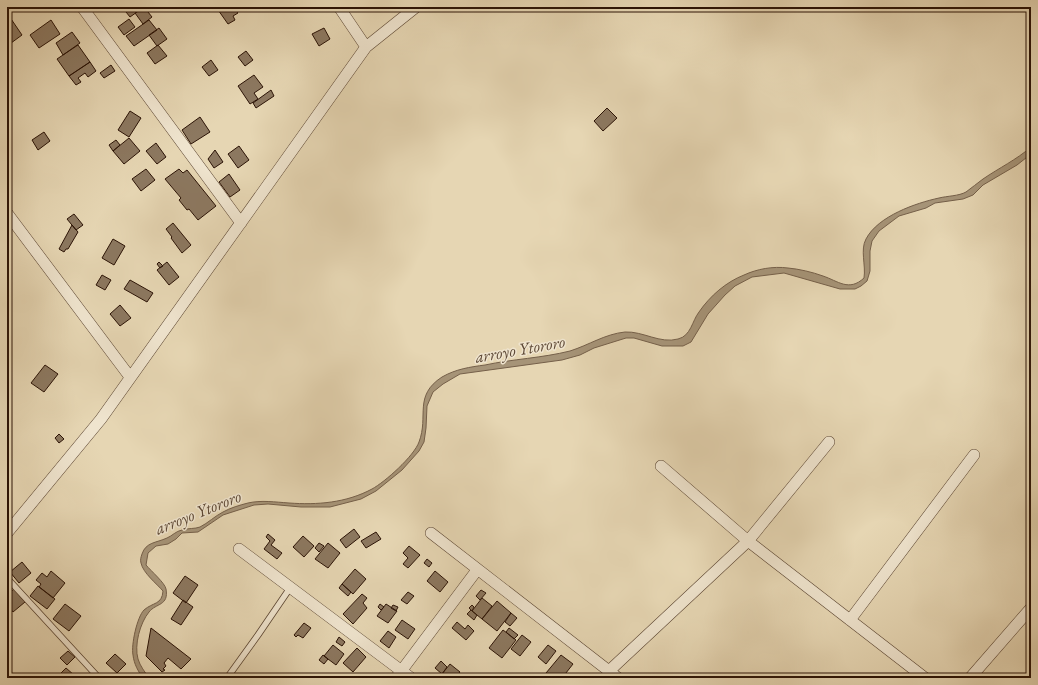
<svg xmlns="http://www.w3.org/2000/svg" width="1038" height="685" viewBox="0 0 1038 685" font-family="'EB Garamond',serif">
<style>
.water{fill:#a69478;stroke:#75604a}
.building{fill:#8c7860;stroke:#2b1306}
.lines{fill:none;stroke-linecap:round;stroke-linejoin:round}
.lane-casing{stroke:#5a4431;stroke-width:7}
.street-casing{stroke:#5a4431;stroke-width:12}
.lane{stroke:#efe4ce;stroke-width:5.5}
.street{stroke:#efe4ce;stroke-width:11}
.labels{text-anchor:middle;stroke-width:3;stroke-linejoin:round;paint-order:stroke}
.water-label{font-size:17px;font-style:italic;fill:#5c4734;stroke:#efe4ce}
</style>
<rect width="100%" height="100%" fill="#e6d6b3"/>
<filter id="stains"><feTurbulence type="fractalNoise" baseFrequency=".005" numOctaves="4"/><feColorMatrix values="0 0 0 0 .2 0 0 0 0 .09 0 0 0 0 .02 0 0 0 .5 -.17"/></filter>
<radialGradient id="worn" r=".72"><stop offset=".6" stop-color="#630" stop-opacity="0"/><stop offset="1" stop-color="#630" stop-opacity=".3"/></radialGradient>
<path class="water" d="M1031 147V154L1017 165 983 185 973 195 963 199 935 203 926 208 899 216 879 231 872 241 870 251V271L867 281 861 286 855 289H840L784 273 752 277 735 286 725 295 708 314 691 342 683 346H662L634 338H626L594 348 580 355 562 360 460 374 443 384 433 392 427 406 426 428 424 442 419 451 402 470 376 491 361 499 330 507H301L268 504 254 505 223 515 198 532 182 533 176 539 168 544 156 546 148 553 146 565C151 571 165 583 166 589 169 606 156 603 149 612 140 623 134 645 138 659 140 666 145 672 149 678H143C138 671 134 664 133 655 131 645 137 617 144 610 153 602 162 605 163 591 157 584 143 573 141 563 140 560 141 557 142 554 146 542 156 543 167 538 172 536 176 531 182 530 188 528 195 529 200 527 208 523 215 516 223 512 230 508 240 505 248 503 261 500 275 502 289 503 317 505 346 503 372 489 385 482 414 456 419 442 429 416 413 396 442 377 456 369 470 367 485 365 513 359 542 358 570 351 589 345 605 334 625 332 643 331 660 344 678 339 691 336 692 321 699 312 710 296 726 282 744 275 757 269 773 266 788 268 799 269 812 272 823 276 838 281 849 292 864 278 866 265 860 250 866 239 878 216 916 203 939 198 947 196 959 196 966 192 972 188 977 183 983 179 999 168 1016 160 1031 147Z"/>
<path class="building" d="M122 7H144L130 17Z
M144 7 152 17 143 24 135 13Z
M216 7H233L238 13 233 16 235 20 228 24Z
M7 13 22 35 7 46Z
M129 19 135 27 124 35 118 27Z
M51 20 60 34 39 48 30 35Z
M149 20 157 30 134 46 126 36Z
M159 28 167 39 157 46 149 35Z
M324 28 330 39 319 46 312 34Z
M72 32 80 43 63 55 56 43Z
M78 45 90 62 69 76 57 59Z
M158 45 167 56 155 64 147 53Z
M246 51 253 60 245 66 238 57Z
M211 60 218 70 209 76 202 67Z
M90 62 96 71 88 77 85 73 78 78 81 82 76 85 69 76Z
M111 65 115 71 104 78 100 73Z
M254 75 263 87 254 93 258 99 250 104 238 86Z
M271 90 274 96 256 108 253 103Z
M607 108 617 118 603 131 594 121Z
M130 111 141 118 129 137 118 130Z
M200 117 210 132 191 144 182 130Z
M44 132 50 141 38 150 32 140Z
M129 138 140 151 124 164 113 151Z
M116 140 120 145 113 151 109 145Z
M156 143 166 157 157 164 146 151Z
M239 146 249 160 238 168 228 154Z
M215 150 223 162 214 168 208 159Z
M146 169 155 180 141 191 132 179Z
M179 169 183 173 187 170 216 206 198 220 189 209 187 210 179 200 181 198 165 179Z
M229 174 240 190 230 197 219 182Z
M74 214 83 225 76 230 67 219Z
M173 223 191 245 182 253 171 238 172 237 166 229Z
M72 225 78 232 68 249H66L64 252 59 249Z
M113 239 125 246 114 265 102 258Z
M159 262 163 266 160 268 157 264Z
M167 262 179 277 169 285 157 270Z
M102 275 111 280 105 290 96 285Z
M130 280 153 293 147 302 124 289Z
M120 305 131 318 120 326 110 314Z
M45 365 58 374 44 392 31 383Z
M59 434 64 439 59 443 55 438Z
M354 529 360 537 346 548 340 540Z
M376 532 381 539 366 548 361 541Z
M268 534 275 540 271 545 282 553 277 559 264 549 270 541 266 537Z
M303 536 314 546 304 557 293 547Z
M319 543 324 546 319 552 315 548Z
M328 543 340 553 328 568 315 559Z
M409 546 420 555 408 568 403 564 408 558 403 553Z
M427 559 432 563 429 567 424 563Z
M22 562 31 573 19 583 10 572Z
M355 569 366 579 353 594 342 584Z
M51 571 65 583 53 598 39 587 41 584 36 580 42 573 47 577Z
M435 571 448 582 440 592 427 581Z
M185 576 198 585 186 603 173 593Z
M342 584 351 592 348 596 339 588Z
M38 586 55 599 47 609 30 596Z
M14 589 25 602 13 612 7 604V595Z
M481 590 486 593 480 600 476 596Z
M408 592 414 596 407 604 401 600Z
M362 594 367 598 363 603 367 608 353 624 343 614Z
M482 598 492 606 482 619 472 611Z
M183 600 193 607 181 625 171 619Z
M497 601 511 613 497 631 482 619Z
M65 604 81 616 69 631 53 619Z
M380 604 384 607 381 610 378 607Z
M386 604 397 611 388 623 377 616Z
M393 605 398 607 396 611 391 608Z
M472 605 474 607 472 611 469 608Z
M471 610 477 615 474 620 467 614Z
M511 613 517 618 510 626 505 622Z
M402 620 415 629 408 639 395 630Z
M457 622 465 629 468 625 474 631 466 640 452 628Z
M304 623 311 628 303 638 298 635 296 637 294 635Z
M151 628 191 659 181 669 168 658 164 663 166 666 163 669 165 670 162 672 146 656Z
M509 628 518 635 514 639 506 632Z
M503 630 516 640 502 658 489 648Z
M388 631 396 637 389 648 380 641Z
M522 635 531 642 520 656 511 649Z
M339 637 345 642 342 646 336 642Z
M333 645 344 654 336 665 324 656Z
M548 645 556 651 546 664 538 657Z
M357 648 366 657 353 672 343 663Z
M68 651 75 657 67 665 60 658Z
M115 654 126 664 117 673 106 663Z
M323 655 328 659 324 664 319 660Z
M561 655 573 664 562 678H552L546 673Z
M441 661 447 667 442 674 435 668Z
M450 664 460 672 455 678H447L442 674Z
M66 668 74 675 71 678H64L60 674Z
M546 673 550 676 549 678H544Z"/>
<g class="lines">
<g class="lane-casing">
<path id="lane" d="M7 578 99 678
M227 678 258 635 290 588"/>
</g>
<g class="street-casing">
<path id="street" d="M82 7 241 223
M339 7 366 47
M7 213 130 377
M661 466 748 541 925 678
M7 533 101 419 366 47 416 7
M431 533 618 678
M239 549 411 678
M850 620 974 455
M609 671 748 541 829 442
M396 678 477 570
M970 678 1031 608"/>
</g>
<use href="#lane" class="lane"/>
<use href="#street" class="street"/>
</g>
<g class="labels">
<g class="water-label">
<text transform="translate(520 349) rotate(-10)" y="6">arroyo Ytororo</text>
<text transform="translate(198 512) rotate(-22)" y="6">arroyo Ytororo</text>
</g>
</g>
<rect width="1038" height="685" fill="none" stroke="#e6d6b3" stroke-width="24"/>
<rect x="8" y="8" width="1022" height="669" fill="none" stroke="#2b1306" stroke-width="2"/>
<rect x="12" y="12" width="1014" height="661" fill="none" stroke="#2b1306"/>
<rect width="100%" height="100%" filter="url(#stains)"/>
<rect width="100%" height="100%" fill="url(#worn)"/>
</svg>
